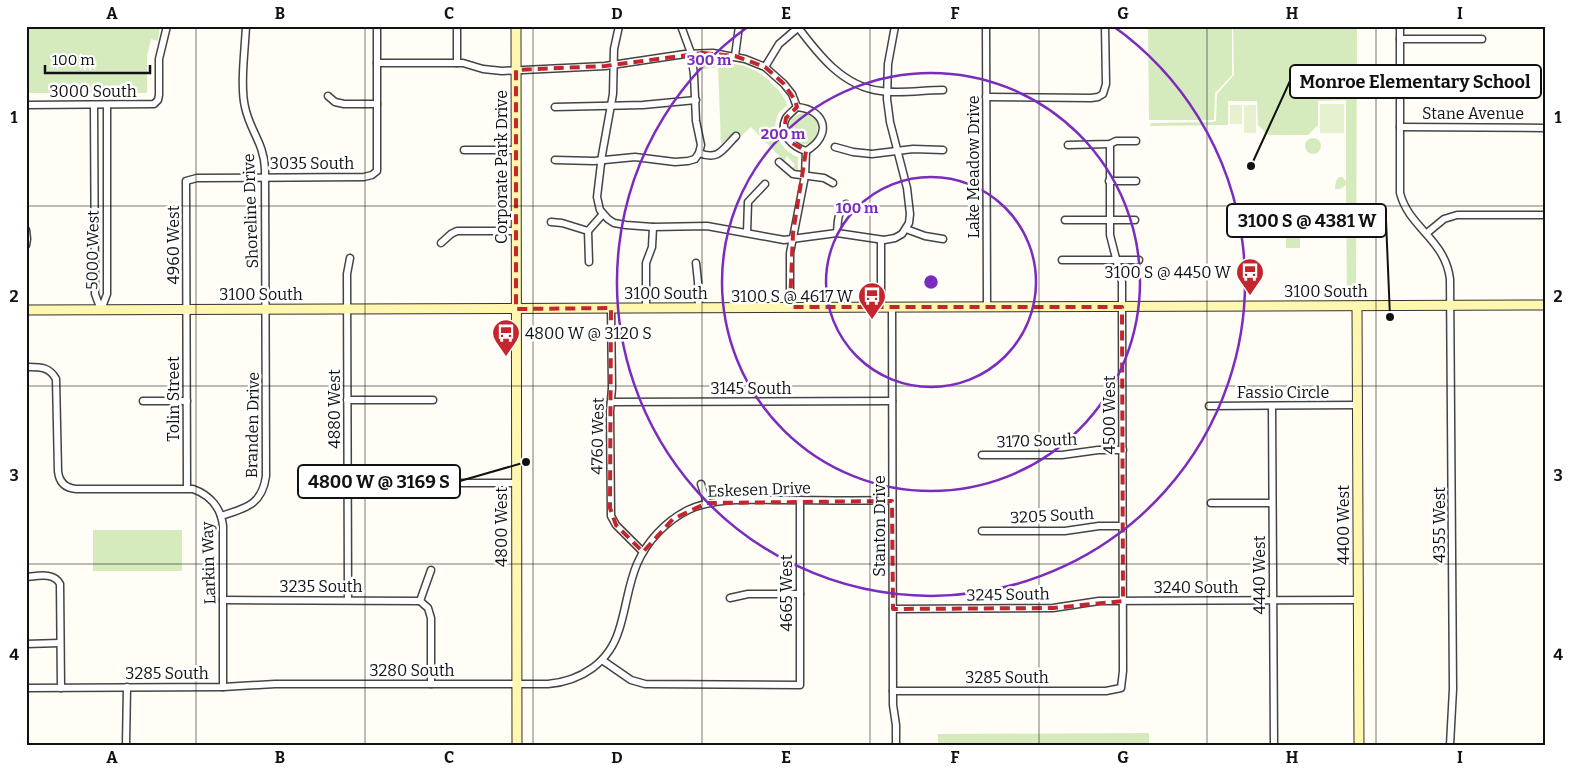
<svg xmlns="http://www.w3.org/2000/svg" width="1572" height="771" viewBox="0 0 1572 771" font-family="Bitter,serif">
<rect width="100%" height="100%" fill="#fffdf5"/>
<g fill="#d5ebbd">
<polygon points="26,26 160,26 158,41 151,39 147,56 147,93 26,93"/>
<polygon points="1148,26 1232,26 1232,75 1215,93 1214,120 1149,120"/>
<polygon points="1233,26 1357,26 1356,294 1347,293 1346,185 1340,189 1335,189 1336,181 1339,177 1342,177 1346,181 1346,100 1318,101 1318,125 1308,135 1268,135 1258,125 1257,101 1228,101 1228,125 1150,126 1151,123 1213,122 1216,121 1217,94 1234,75"/>
<path d="M698 61C714 62 738 62 752 69 761 73 768 79 774 86 780 91 785 98 787 105 784 109 778 112 777 117 771 134 783 151 798 157V170L792 169 795 165 787 156 784 161 751 127 740 137 734 132 721 144 718 67 698 70Z"/>
<path d="M806 113 817 121C822 148 793 154 788 128 790 117 796 114 806 113Z"/>
<circle cx="1313" cy="146" r="8"/>
<rect x="1286" y="231" width="14" height="17"/>
<rect x="93" y="530" width="89" height="41"/>
<polygon points="1149,733 1149,745 938,745 938,734"/>
</g>
<g fill="#e6f2cf">
<rect x="1320" y="104" width="24" height="29"/>
<rect x="1230" y="105" width="12" height="19"/>
<rect x="1244" y="105" width="12" height="28"/>
</g>
<g fill="none" stroke-linecap="round" stroke-linejoin="round">
<g stroke="#444" stroke-width="9">
<g id="street">
<polyline points="619,26 614,49 613,94 602,155 597,197 600,210 608,219 614,223 626,225 653,227 707,226 784,240 837,233 884,240 895,238 902,234 909,223 910,214 907,188 890,122 887,99 888,64 895,26"/>
<path d="M797 26C818 54 843 87 881 91 901 94 923 90 943 90"/>
<polyline points="986,26 987,307"/>
<path d="M1400 26V193C1409 228 1445 239 1450 279L1453 689 1450 745"/>
<polyline points="1400,39 1482,39"/>
<polyline points="735,56 739,26"/>
<polyline points="377,63 463,63 483,69 502,71 605,66 685,54 713,53 745,59 765,67 784,84 792,94 797,107"/>
<polyline points="457,63 457,26"/>
<polyline points="765,67 779,44 800,26"/>
<polyline points="328,96 335,102 344,104 377,104"/>
<polyline points="986,97 1091,98 1098,97 1103,94 1106,84 1105,26"/>
<polyline points="26,105 154,104 158,100 159,95 159,59 167,26"/>
<polyline points="94,105 95,294 101,310"/>
<polyline points="555,107 643,105 696,100"/>
<path d="M797 107C827 110 832 136 806 151 793 147 778 134 786 118 789 114 794 110 797 107Z"/>
<polyline points="1400,127 1546,128"/>
<polyline points="1068,145 1110,144 1116,141 1136,141"/>
<polyline points="835,147 853,152 872,154 913,149 943,150"/>
<polyline points="464,150 516,150"/>
<path d="M699 153C719 161 723 149 736 136"/>
<polyline points="555,160 594,161 635,157 675,162 688,161 695,159 699,153 701,145 696,121 694,75 691,53 681,26"/>
<polyline points="779,162 793,174 824,178 833,183"/>
<polyline points="1109,181 1136,181"/>
<polyline points="1065,220 1135,220"/>
<polyline points="551,222 562,223 588,231"/>
<polyline points="906,229 925,236 943,239"/>
<polyline points="26,230 27,239 26,245"/>
<polyline points="747,233 748,202 765,184"/>
<path d="M837 233C838 221 837 213 846 204"/>
<polyline points="1427,233 1444,219 1457,215 1546,215"/>
<polyline points="881,240 881,292"/>
<polyline points="441,243 451,234 457,231 516,231"/>
<polyline points="1062,260 1139,260"/>
<polyline points="589,262 588,231 603,214"/>
<polyline points="696,263 698,282 699,308"/>
<polyline points="790,307 790,253 805,176 806,151"/>
<polyline points="892,307 893,705 896,725 896,745"/>
<polyline points="611,308 612,388 610,411 611,516 616,525 643,552"/>
<polyline points="646,308 646,263 652,247 653,227"/>
<polyline points="101,310 107,294 107,105"/>
<path d="M26 367C39 367 49 366 56 379L58 471C59 482 65 488 76 489H193C210 495 221 508 223 526V687"/>
<polyline points="347,400 433,400"/>
<polyline points="143,401 187,401"/>
<polyline points="611,402 892,401"/>
<polyline points="1209,406 1358,405"/>
<polyline points="1272,406 1274,745"/>
<polyline points="982,455 1062,455 1098,450 1123,450"/>
<polyline points="348,483 516,483"/>
<polyline points="701,484 707,503"/>
<polyline points="187,488 186,181 197,178 364,177 372,175 377,171 377,26"/>
<polyline points="1211,503 1272,503"/>
<path d="M221 516C246 508 262 505 266 476L265 169C264 143 250 131 245 107 240 86 245 49 246 26"/>
<polyline points="982,531 1065,531 1099,526 1123,526"/>
<polyline points="431,570 420,601 428,608 431,618 431,684"/>
<path d="M26 577C38 576 54 572 60 584L61 688"/>
<polyline points="730,598 748,594 800,594"/>
<polyline points="223,600 420,601"/>
<polyline points="348,600 347,274 350,258"/>
<polyline points="893,609 1053,608 1099,601 1358,600"/>
<polyline points="26,644 60,643"/>
<polyline points="602,660 631,680 645,684 800,685 800,500"/>
<path d="M26 688 223 687 275 684H548C581 681 609 663 619 630 626 609 628 585 637 564 647 541 666 521 688 510 715 497 749 500 778 500 816 500 854 501 892 500"/>
<polyline points="893,691 1106,691 1121,688 1123,671 1122,307 1122,282 1110,235 1110,144"/>
<polyline points="126,745 127,687"/>
</g>
</g>
<g stroke="#333" stroke-width="11">
<g id="secondary">
<polyline points="516,26 517,745"/>
<polyline points="1357,306 1359,745"/>
<polyline points="26,310 1546,305"/>
</g>
</g>
<use href="#street" stroke="#fff" stroke-width="6"/>
<use href="#secondary" stroke="#fff6b0" stroke-width="9"/>
</g>
<path fill="none" stroke="#c4262e" stroke-width="4" stroke-dasharray="10 6" stroke-linejoin="round" d="M703 53 735 56 765 67 784 84 795 100 797 107 786 118 784 130 792 143 806 151 793 233 790 307H1122L1123 601 1053 608 893 609 892 501 707 503 673 519 643 552 616 525 610 508 611 308 516 309V70L605 66Z"/>
<path fill="none" stroke="#111" stroke-width="1" stroke-opacity="0.55" d="M196 26V745M365 26V745M533 26V745M702 26V745M870 26V745M1039 26V745M1207 26V745M1376 26V745M26 206H1546M26 386H1546M26 564H1546"/>
<g fill="none" stroke="#7b2cbf" stroke-width="2.5">
<circle cx="931" cy="282" r="105"/>
<circle cx="931" cy="282" r="209"/>
<path d="M1113 26A314 314 0 1 1 749 26"/>
</g>
<defs>
<g id="bus-pin" transform="scale(1.4375)"><path d="M0 17L-7.5 6A9.5 9.5 0 1 1 7.5 6Z" fill="#c4262e" stroke="#fff"/><path d="M-5-6H5V4H4V6H2V4H-2V6H-4V4H-5ZM-3.5-4V0h7V-4ZM-3.5 1.2v1.5H-2V1.2ZM2 1.2v1.5H3.5V1.2Z" fill="#fff"/></g>
</defs>
<g fill-rule="evenodd">
<use href="#bus-pin" x="1250" y="272"/>
<use href="#bus-pin" x="872" y="296"/>
<use href="#bus-pin" x="506" y="333"/>
</g>
<g text-anchor="middle" stroke-width="5" stroke-linejoin="round" paint-order="stroke">
<g font-size="16" fill="#111" stroke="#fff">
<text x="93" y="97">3000 South</text>
<text x="1473" y="119">Stane Avenue</text>
<text x="312" y="169">3035 South</text>
<text transform="translate(501 167) rotate(-90)" y="6">Corporate Park Drive</text>
<text transform="translate(973 167) rotate(-90)" y="6">Lake Meadow Drive</text>
<text transform="translate(250 211) rotate(-92)" y="6">Shoreline Drive</text>
<text transform="translate(173 245) rotate(-90)" y="6">4960 West</text>
<text transform="translate(92 250) rotate(-89)" y="6">5000 West</text>
<text x="1326" y="297">3100 South</text>
<text x="666" y="299">3100 South</text>
<text x="261" y="300">3100 South</text>
<text x="751" y="394">3145 South</text>
<text x="1283" y="398">Fassio Circle</text>
<text transform="translate(173 399) rotate(-90)" y="6">Tolin Street</text>
<text transform="translate(334 409) rotate(-90)" y="6">4880 West</text>
<text transform="translate(1109 415) rotate(-90)" y="6">4500 West</text>
<text transform="translate(252 425) rotate(-89)" y="6">Branden Drive</text>
<text transform="translate(597 436) rotate(-89)" y="6">4760 West</text>
<text transform="translate(1037 440) rotate(-2)" y="6">3170 South</text>
<text transform="translate(759 489) rotate(-2)" y="6">Eskesen Drive</text>
<text transform="translate(1052 515) rotate(-3)" y="6">3205 South</text>
<text transform="translate(1343 525) rotate(-90)" y="6">4400 West</text>
<text transform="translate(1439 525) rotate(-90)" y="6">4355 West</text>
<text transform="translate(879 526) rotate(-90)" y="6">Stanton Drive</text>
<text transform="translate(501 527) rotate(-90)" y="6">4800 West</text>
<text transform="translate(208 563) rotate(-92)" y="6">Larkin Way</text>
<text transform="translate(1259 575) rotate(-90)" y="6">4440 West</text>
<text x="321" y="592">3235 South</text>
<text x="1196" y="593">3240 South</text>
<text transform="translate(786 593) rotate(-90)" y="6">4665 West</text>
<text transform="translate(1008 594) rotate(-1)" y="6">3245 South</text>
<text x="412" y="676">3280 South</text>
<text x="167" y="679">3285 South</text>
<text x="1007" y="683">3285 South</text>
</g>
<g font-size="16" fill="#111" stroke="#fff" text-anchor="end">
<text x="1231" y="278">3100 S @ 4450 W</text>
<text x="853" y="302">3100 S @ 4617 W</text>
<text x="525" y="339" text-anchor="start">4800 W @ 3120 S</text>
</g>
</g>
<circle cx="931" cy="282" r="8" fill="#7b2cbf" stroke="#fff" stroke-width="2.5"/>
<g font-size="15" text-anchor="middle" font-weight="bold" fill="#7b2cbf" stroke="#fff" stroke-width="5" stroke-linejoin="round" paint-order="stroke">
<text x="709" y="65">300 m</text>
<text x="783" y="139">200 m</text>
<text x="857" y="213">100 m</text>
</g>
<path fill="none" stroke="#111" stroke-width="2" d="M1251 166L1290 81M1390 317L1386 220M526 462L460 481"/>
<g fill="#111" stroke="#fff" stroke-width="2">
<circle cx="1251" cy="166" r="5"/>
<circle cx="1390" cy="317" r="5"/>
<circle cx="526" cy="462" r="5"/>
</g>
<g fill="#fff" stroke="#111" stroke-width="2">
<rect x="1290" y="65" width="251" height="33" rx="5"/>
<rect x="1227" y="204" width="159" height="33" rx="5"/>
<rect x="298" y="465" width="162" height="33" rx="5"/>
</g>
<g font-size="18" text-anchor="middle" font-weight="bold" fill="#111">
<text x="1415" y="88">Monroe Elementary School</text>
<text x="1307" y="227">3100 S @ 4381 W</text>
<text x="379" y="488">4800 W @ 3169 S</text>
</g>
<rect width="1572" height="771" fill="none" stroke="#ffffff" stroke-width="55"/>
<path d="M45 65v8h105v-8" fill="none" stroke="#111111" stroke-width="2.5"/>
<text x="52" y="65" font-size="15" fill="#111111" stroke="#ffffff" stroke-width="4" paint-order="stroke">100 m</text>
<rect x="28" y="28" width="1516" height="716" fill="none" stroke="#111" stroke-width="2"/>
<g font-size="16" text-anchor="middle" font-weight="bold" fill="#111">
<text x="112" y="19">A</text>
<text x="280" y="19">B</text>
<text x="449" y="19">C</text>
<text x="617" y="19">D</text>
<text x="786" y="19">E</text>
<text x="955" y="19">F</text>
<text x="1123" y="19">G</text>
<text x="1292" y="19">H</text>
<text x="1460" y="19">I</text>
<text x="14" y="123">1</text>
<text x="1558" y="123">1</text>
<text x="14" y="302">2</text>
<text x="1558" y="302">2</text>
<text x="14" y="481">3</text>
<text x="1558" y="481">3</text>
<text x="14" y="660">4</text>
<text x="1558" y="660">4</text>
<text x="112" y="763">A</text>
<text x="280" y="763">B</text>
<text x="449" y="763">C</text>
<text x="617" y="763">D</text>
<text x="786" y="763">E</text>
<text x="955" y="763">F</text>
<text x="1123" y="763">G</text>
<text x="1292" y="763">H</text>
<text x="1460" y="763">I</text>
</g>
</svg>
